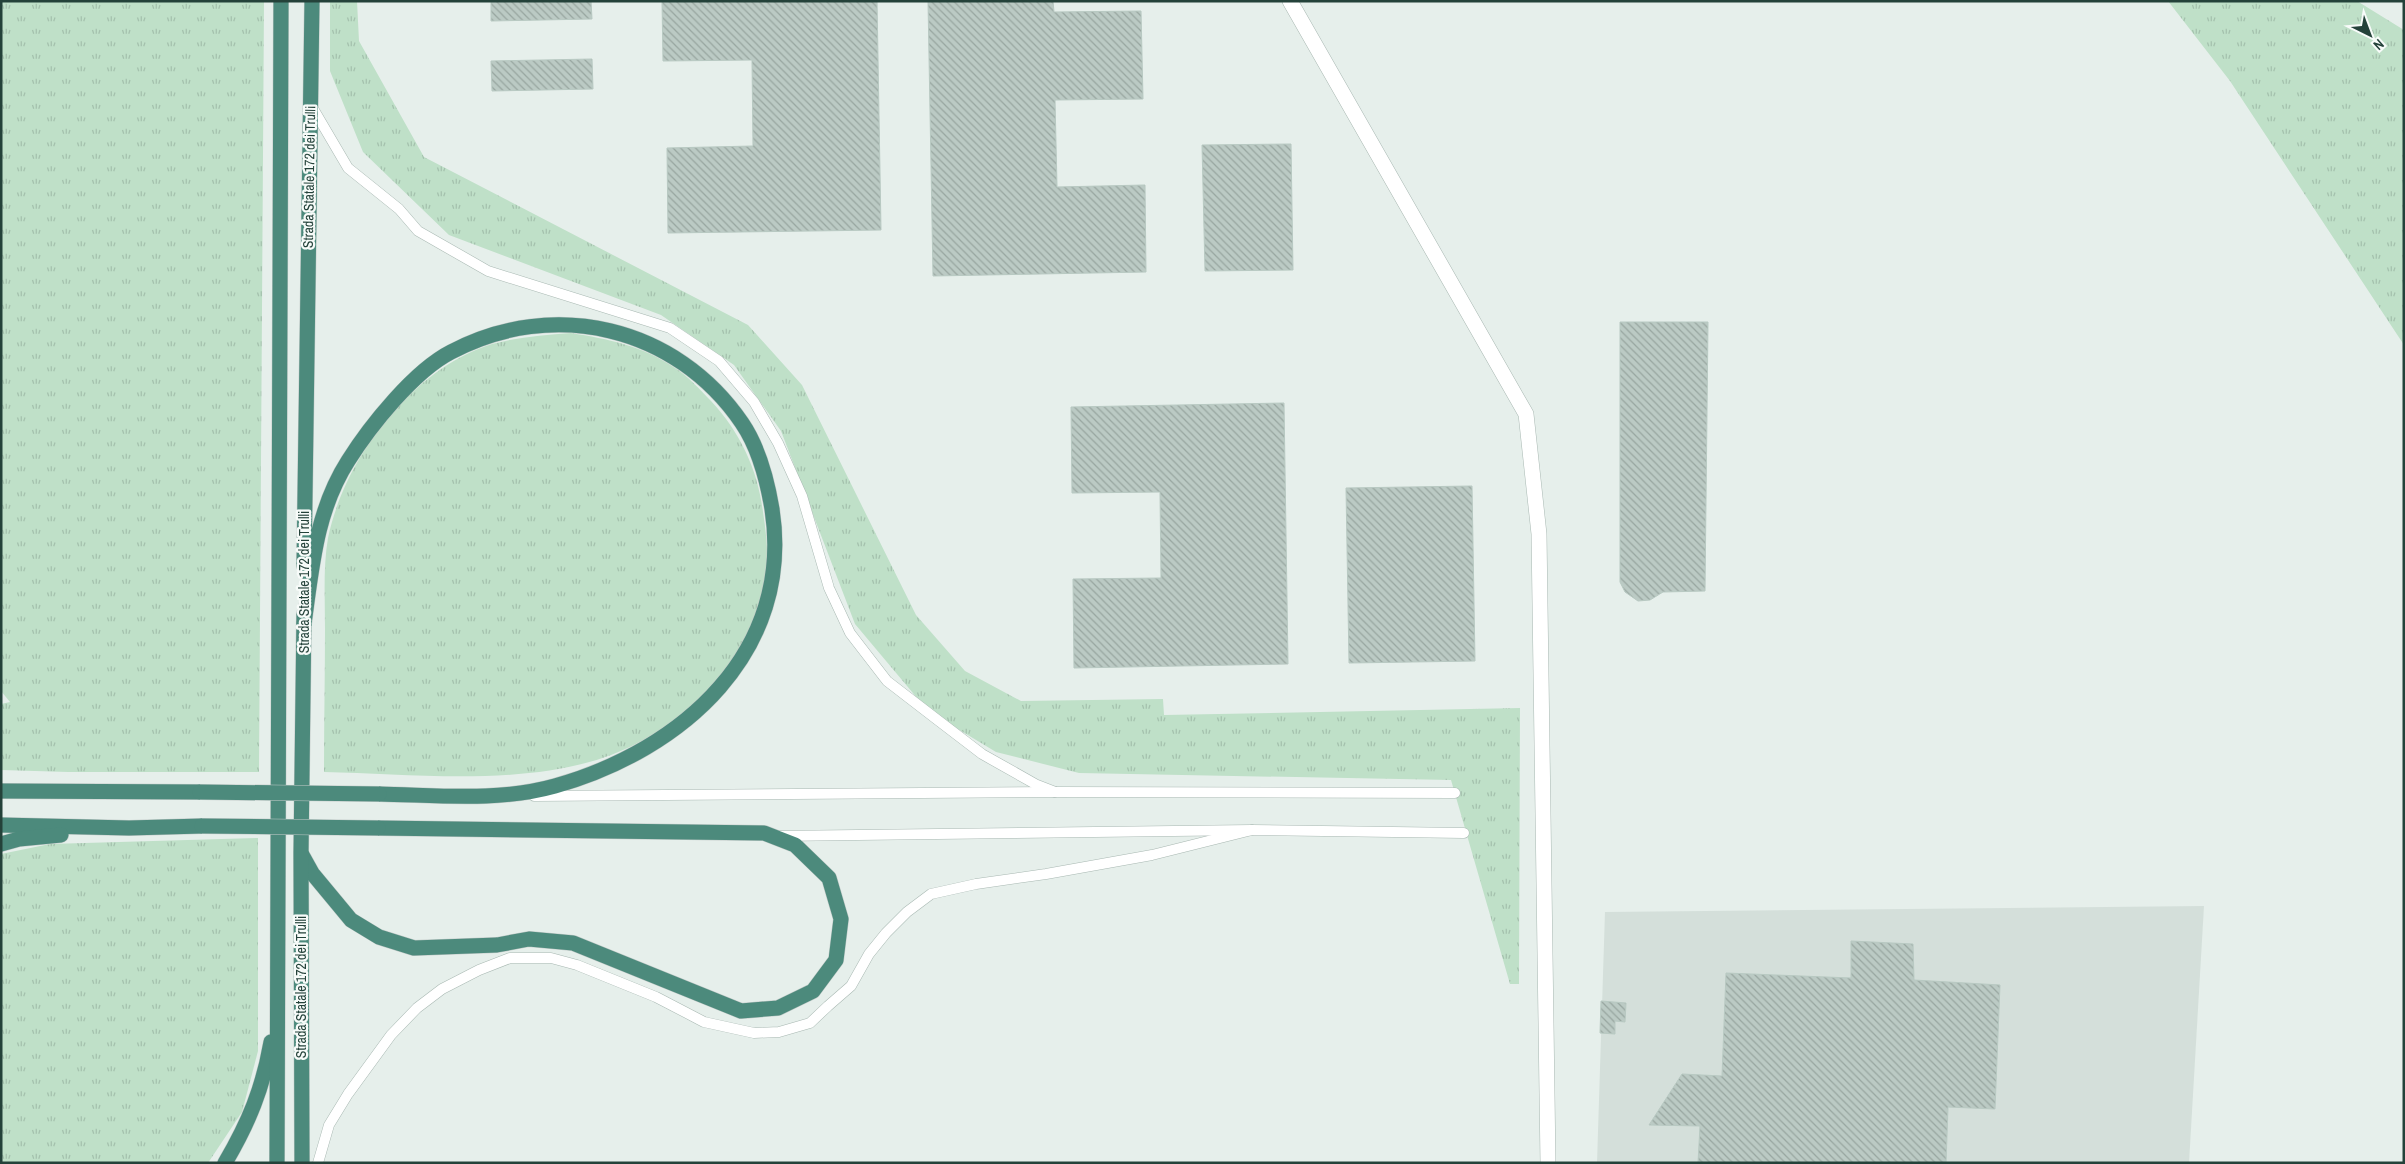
<svg xmlns="http://www.w3.org/2000/svg" width="2405" height="1164" viewBox="0 0 2405 1164" font-family="'Archivo Narrow',sans-serif">
<defs>
<pattern id="grass-tufts" width="24" height="20" patternUnits="userSpaceOnUse" patternTransform="scale(1.25)"><rect width="24" height="20" fill="#bfe0c8"/><path d="M3 7l-1-3M5 7V3M7 7l1-3M15 17l-1-3M17 17v-4M19 17l1-3" fill="none" stroke="#a4c1ad"/></pattern>
<pattern id="building-back-hatch" width="6" height="6" patternUnits="userSpaceOnUse" patternTransform="scale(1.25)"><rect width="6" height="6" fill="#bbcac4"/><path d="M-1 5l2 2M0 0l6 6M5-1l2 2" fill="none" stroke="#98a6a0"/></pattern>
</defs>
<rect width="100%" height="100%" fill="#e6efeb"/>
<polygon fill="#d4dfda" points="2204,906 2189,1163 1597,1163 1605,912"/>
<g fill="url(#grass-tufts)">
<polygon points="1,1 264,1 259,772 68,772 1,770 1,704 10,702 1,691"/>
<polygon points="330,1 357,1 359,41 424,157 748,325 802,385 916,615 965,671 1021,701 1163,699 1164,715 1520,708 1519,984 1510,984 1451,780 1079,773 996,752 928,711 855,624 781,431 734,365 661,315 449,235 363,152 330,71"/>
<polygon points="2168,1 2357,1 2404,30 2404,345 2230,81"/>
<path d="M571 333C608 339 643 346 675 368 688 376 700 390 711 401 740 432 758 470 763 512 766 531 768 550 767 569 761 650 685 728 611 755 525 787 416 774 324 772 324 724 325 677 325 629 325 599 323 567 328 538 345 457 412 369 492 344 518 337 544 335 571 333Z"/>
<polygon points="258,838 258,1051 242,1112 208,1163 1,1163 1,854 50,844"/>
</g>
<g fill="url(#building-back-hatch)" stroke="#b8c9c2">
<polygon points="491,1 591,1 592,19 491,21"/>
<polygon points="662,1 877,1 881,230 668,233 667,148 753,146 752,60 663,61"/>
<polygon points="928,1 1053,1 1054,12 1141,11 1143,99 1055,100 1057,187 1145,185 1146,272 933,276"/>
<polygon points="592,59 593,89 492,91 491,61"/>
<polygon points="1291,144 1293,270 1205,271 1202,145"/>
<polygon points="1620,322 1708,322 1705,591 1663,592 1650,600 1638,601 1625,592 1620,582"/>
<polygon points="1284,403 1288,664 1074,668 1073,579 1161,578 1160,492 1072,493 1071,407"/>
<polygon points="1472,486 1475,661 1349,663 1346,488"/>
<polygon points="1851,941 1913,944 1914,980 2000,985 1995,1109 1948,1107 1946,1163 1698,1163 1700,1126 1649,1125 1682,1074 1722,1076 1726,973 1851,978"/>
<polygon points="1601,1001 1626,1003 1625,1022 1615,1021 1615,1034 1600,1033"/>
</g>
<g fill="none" stroke-linecap="round" stroke-linejoin="round">
<g stroke="#a8b8b2" stroke-width="11">
<g id="service">
<polyline points="311,105 348,168 399,209 418,231 488,271 670,328 719,361 754,402 778,443 802,496 829,588 850,633 887,681 935,718 982,754 1037,785 1055,792"/>
<polyline points="534,796 1055,792 1455,793"/>
<polyline points="777,836 1252,830 1464,833"/>
<polyline points="318,1163 329,1125 348,1094 391,1035 417,1008 442,989 479,970 510,958 551,958 577,965 656,997 704,1022 754,1033 779,1032 810,1023 828,1006 851,986 869,954 886,933 907,912 931,894 976,884 1046,874 1152,855 1252,830"/>
</g>
</g>
<g stroke="#a8b8b2" stroke-width="16">
<polyline id="minor" points="1290,1 1526,414 1539,534 1548,1163"/>
</g>
<g stroke="#c2cac8" stroke-width="16">
<g id="trunk">
<polyline points="304,566 312,1"/>
<path d="M304 624C312 567 316 511 348 461 370 426 414 371 451 352 553 298 676 326 742 423 759 448 767 479 772 509 794 651 683 750 555 786 498 802 437 795 379 794"/>
<polyline points="1,791 200,792"/>
<polyline points="1,825 129,828 202,826"/>
<polyline points="1,844 19,839 61,835"/>
<polyline points="302,855 312,873 351,920 379,937 414,948 497,945 529,939 573,943 741,1011 778,1008 813,991 836,960 841,919 829,878 795,845 764,833 378,828"/>
<path d="M225 1163C249 1122 263 1088 271 1042"/>
<polyline points="277,1163 281,1"/>
<polyline points="302,1163 301,853 304,614"/>
</g>
</g>
<use href="#service" stroke="#fff" stroke-width="10"/>
<use href="#minor" stroke="#fff" stroke-width="15"/>
<use href="#trunk" stroke="#4c8a7c" stroke-width="15"/>
<g stroke="#c2cac8" stroke-width="16" stroke-linecap="butt">
<g id="trunk-bridge">
<polyline points="200,792 379,794"/>
<polyline points="202,826 378,828"/>
</g>
</g>
<use href="#trunk-bridge" stroke="#4c8a7c" stroke-width="15"/>
</g>
<g text-anchor="middle" stroke-width="4.5" stroke-linejoin="round" paint-order="stroke">
<g font-size="14" fill="#24423a" stroke="#f7fbf9">
<text transform="translate(309 177) rotate(-89)" y="5">Strada Statale 172 dei Trulli</text>
<text transform="translate(304 582) rotate(-90)" y="5">Strada Statale 172 dei Trulli</text>
<text transform="translate(301 987) rotate(-90)" y="5">Strada Statale 172 dei Trulli</text>
</g>
</g>
<rect width="2405" height="1164" fill="none" stroke="#24423a" stroke-width="5"/>
<g transform="translate(2370 35) rotate(138)" stroke="#f7fbf9" stroke-width="4" paint-order="stroke">
<path d="M0-4L9 19L0 12L-9 19Z" fill="#24423a"/>
<text y="-8" font-size="14" font-weight="bold" text-anchor="middle" fill="#24423a">N</text>
</g>
</svg>
